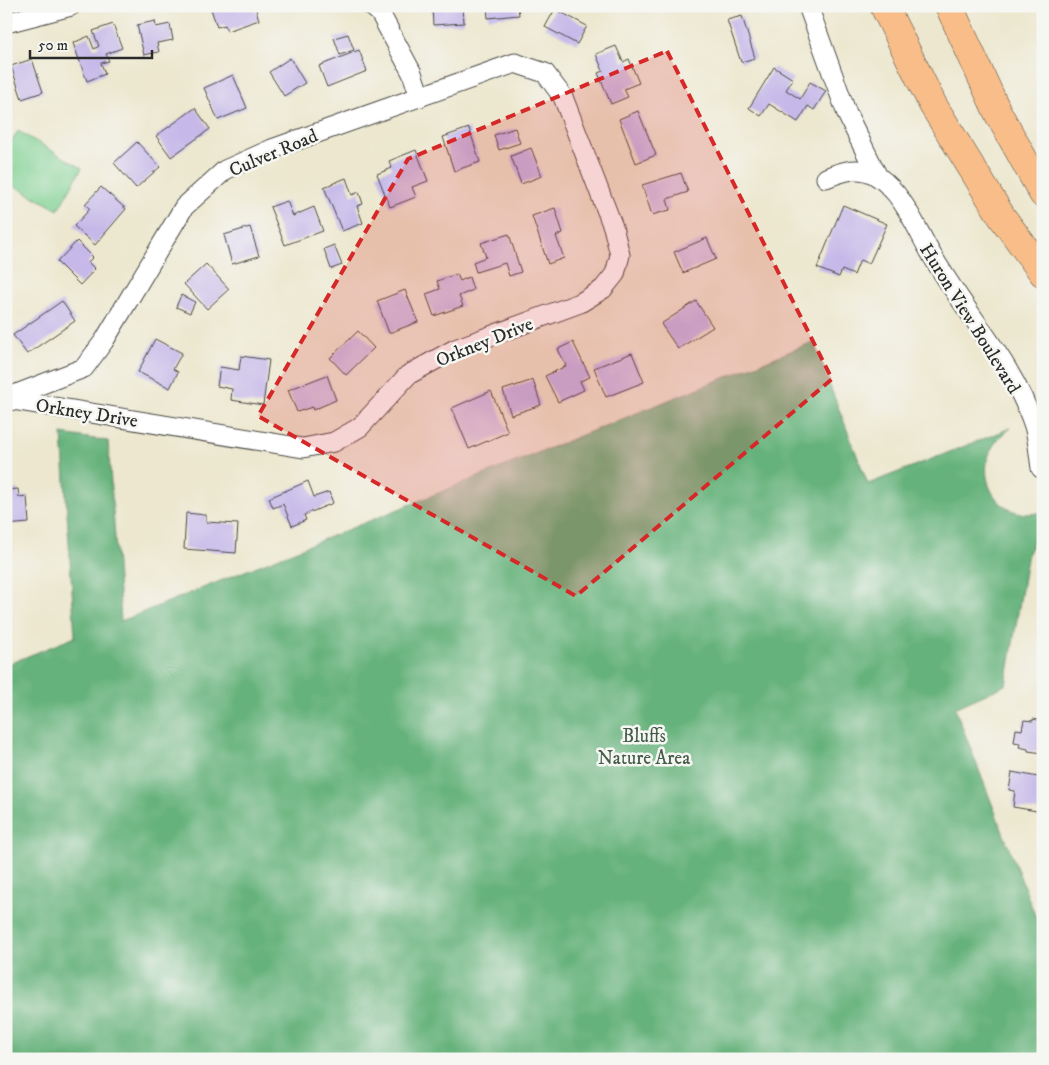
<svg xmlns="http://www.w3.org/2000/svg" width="1049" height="1065" viewBox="0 0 1049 1065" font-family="'IM FELL DW Pica',serif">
<rect width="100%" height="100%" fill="#f6f6f2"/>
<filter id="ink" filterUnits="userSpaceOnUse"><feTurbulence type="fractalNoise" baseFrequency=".02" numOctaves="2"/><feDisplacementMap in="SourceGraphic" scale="10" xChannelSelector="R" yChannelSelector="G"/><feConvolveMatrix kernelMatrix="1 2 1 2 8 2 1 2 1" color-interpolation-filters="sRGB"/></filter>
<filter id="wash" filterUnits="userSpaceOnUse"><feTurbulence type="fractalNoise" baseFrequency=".0096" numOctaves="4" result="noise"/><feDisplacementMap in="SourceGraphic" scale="20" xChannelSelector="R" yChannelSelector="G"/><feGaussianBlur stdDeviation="1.12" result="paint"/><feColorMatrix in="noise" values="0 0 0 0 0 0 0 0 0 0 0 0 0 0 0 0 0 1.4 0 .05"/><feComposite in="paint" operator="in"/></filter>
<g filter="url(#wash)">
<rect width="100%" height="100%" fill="#ece7ce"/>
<polygon fill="#7ed091" stroke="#547e5e" points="18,131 82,168 58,210 6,181 6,151"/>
<path fill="#66b27b" stroke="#486e53" d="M813 342 868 484 1011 428C964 458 990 526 1043 512V521L1028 553 1006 685 955 708 1043 936V1059H6V665L75 637 62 434 108 441 121 621Z"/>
<g id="blocks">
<g fill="#c6b9e9">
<polygon points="210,6 255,6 259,20 227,31 225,25 217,27"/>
<polygon points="432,6 463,6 464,23 433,25"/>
<polygon points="487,6 518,6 519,15 488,18"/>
<polygon points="555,9 587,26 577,44 545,27"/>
<polygon points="742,16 755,58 741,62 727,20"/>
<polygon points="155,21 156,27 170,24 173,40 157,43 159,52 144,55 137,25"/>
<polygon points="113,24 122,48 106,54 109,61 101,63 105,74 87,81 73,43 89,36 94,49 99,46 93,31"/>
<polygon points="348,34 354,50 340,55 334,38"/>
<polygon points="616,46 623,62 629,59 639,83 624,89 628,97 611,104 598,73 603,71 596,54"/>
<polygon points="359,50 367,71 327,87 319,66"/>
<polygon points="290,58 305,83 284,96 269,72"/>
<polygon points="32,59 43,92 22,99 11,66"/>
<polygon points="774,67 793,79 786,90 800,99 810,82 826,91 814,110 808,106 798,122 769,104 761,116 749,108"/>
<polygon points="233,75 247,108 218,120 204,88"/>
<polygon points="195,108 210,129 171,157 156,136"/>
<polygon points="638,111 656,155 636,163 619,119"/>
<polygon points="469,128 480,162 454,171 443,137"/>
<polygon points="515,128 520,143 499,150 494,135"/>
<polygon points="137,142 160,167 136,188 114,163"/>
<polygon points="531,148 542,176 521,184 511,156"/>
<polygon points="416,150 428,181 412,187 416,197 390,207 377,174 392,168 389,161"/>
<polygon points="681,173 688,192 667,199 670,210 652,215 642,185"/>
<polygon points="346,178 352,195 359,192 363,204 357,206 363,223 342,231 324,187"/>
<polygon points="101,187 126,209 95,245 74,226 90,209 85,204"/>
<polygon points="287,201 293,216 314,207 323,231 285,245 270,207"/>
<polygon points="843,205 887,224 869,264 860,260 854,275 842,270 839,277 817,268"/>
<polygon points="555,208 563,233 556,236 564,258 548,264 532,216"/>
<polygon points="250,227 259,256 232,264 224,235"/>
<polygon points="509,234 521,272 509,276 505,263 476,272 473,262 486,257 481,243"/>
<polygon points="707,238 716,259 683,273 674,252"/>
<polygon points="77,241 93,257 88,262 95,269 80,285 57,262"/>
<polygon points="334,245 342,265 331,269 324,249"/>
<polygon points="206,264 229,289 207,309 184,284"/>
<polygon points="457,274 460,281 469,277 473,290 459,296 463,306 434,316 426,294 440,289 437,281"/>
<polygon points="405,290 418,322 389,333 377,301"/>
<polygon points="181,295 195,302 190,313 176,307"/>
<polygon points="62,301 75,321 27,354 13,335"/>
<polygon points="696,301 713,327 678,349 661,324"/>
<polygon points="358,331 374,348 346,375 330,358"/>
<polygon points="155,339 182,353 173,369 178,372 170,388 138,372"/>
<polygon points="573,342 590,377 580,381 584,390 558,402 545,376 566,366 558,349"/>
<polygon points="632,353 644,382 606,397 594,368"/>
<polygon points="241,356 269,360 263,405 231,400 232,389 217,386 220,367 239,370"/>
<polygon points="327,375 336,400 313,410 312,407 297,412 288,390"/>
<polygon points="533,380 541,405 511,415 503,390"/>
<polygon points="491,391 508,432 469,449 452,408"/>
<polygon points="308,481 314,497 329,492 333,503 304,515 306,520 292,526 283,504 273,508 269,498"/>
<polygon points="18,489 19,497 27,496 29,523 6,525 6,490"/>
<polygon points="186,513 206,515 206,522 238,524 236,553 184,549"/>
<polygon points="1033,719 1043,721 1043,753 1028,751 1028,749 1019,747 1020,743 1014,742 1016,729 1022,730 1024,720 1033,721"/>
<polygon points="1012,772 1043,778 1043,812 1013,807 1015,791 1009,790"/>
</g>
</g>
</g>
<g filter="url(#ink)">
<use href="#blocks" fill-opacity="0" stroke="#484743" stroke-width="1"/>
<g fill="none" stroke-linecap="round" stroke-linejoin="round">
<g stroke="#484743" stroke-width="21">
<g id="street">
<polyline points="372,6 380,13 412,73 420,97"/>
<polyline points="808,6 847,114 878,177"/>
<polyline points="6,23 71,6"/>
<path d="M826 178C843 171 860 165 877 176 905 195 916 229 933 257 966 314 1013 363 1034 426 1038 439 1039 455 1041 468L1043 469"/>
<polyline points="6,398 84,368 104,341 184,207 225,170 272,149 515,63 545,73 563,97 613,227 620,255 615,274 603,289 580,303 455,349 408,375 360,427 334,442 303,448 6,399"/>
</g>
</g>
<g stroke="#484743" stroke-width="29">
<g id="highway">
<polyline points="884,6 933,105 1002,217 1043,273"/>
<polyline points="949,6 998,113 1043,194"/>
</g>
</g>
<use href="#street" stroke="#fff" stroke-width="19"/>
<use href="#highway" stroke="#f8bd89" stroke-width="28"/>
</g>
</g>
<path fill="#d62828" fill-opacity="0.2" stroke="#d62828" stroke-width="4" stroke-dasharray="10 6" stroke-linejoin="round" d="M667 51 832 379 576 596 258 416 408 159Z"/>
<g text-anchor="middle" stroke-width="5" stroke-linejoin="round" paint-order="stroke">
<g font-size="19" fill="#2b2b2b" stroke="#f6f6f2">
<text transform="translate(273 152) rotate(-23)" y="7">Culver Road</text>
<text transform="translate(971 318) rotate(58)" y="7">Huron View Boulevard</text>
<text transform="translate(484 341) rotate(-22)" y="7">Orkney Drive</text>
<text transform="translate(87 412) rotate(9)" y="7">Orkney Drive</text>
</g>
<g font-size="19" fill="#445d4a" stroke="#f6f6f2">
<text x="644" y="742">Bluffs<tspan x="644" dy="22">Nature Area</tspan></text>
</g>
</g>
<rect width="1049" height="1065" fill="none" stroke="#f6f6f2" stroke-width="25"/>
<path d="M30 50v8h122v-8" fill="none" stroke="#2b2b2b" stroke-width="2.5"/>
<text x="38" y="50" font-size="15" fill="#2b2b2b" stroke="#f6f6f2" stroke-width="4" paint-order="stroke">50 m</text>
</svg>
